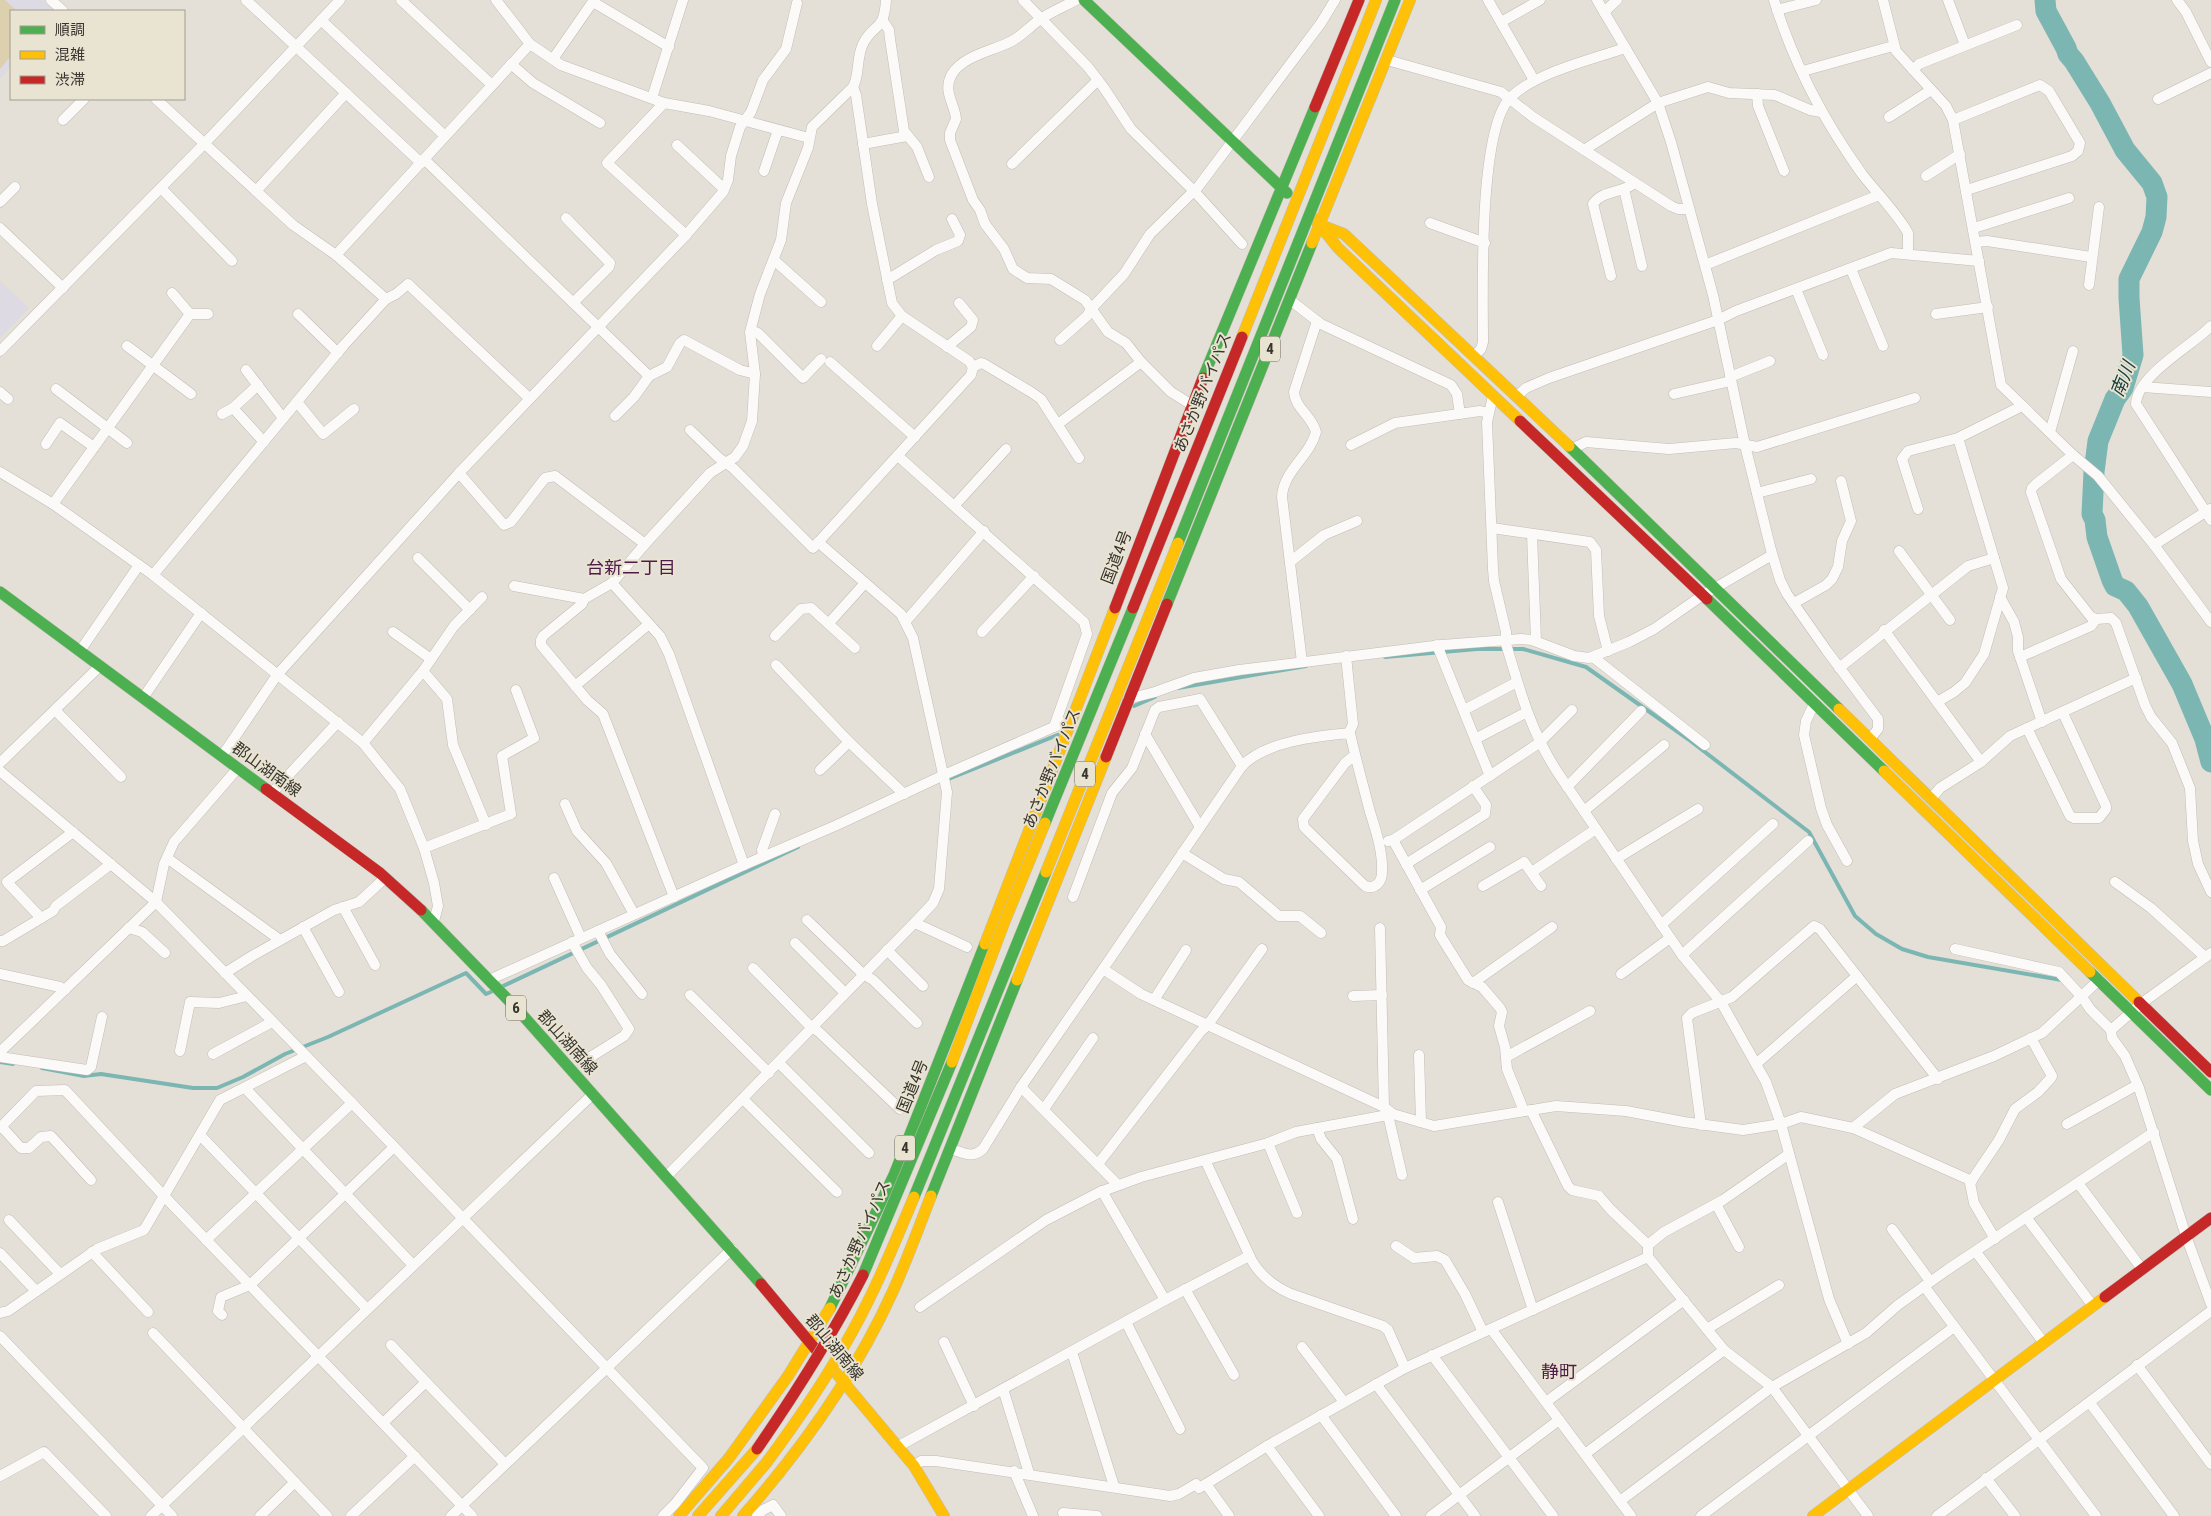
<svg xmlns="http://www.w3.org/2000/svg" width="2211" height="1516" viewBox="0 0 2211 1516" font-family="'Roboto Condensed','Noto Sans JP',sans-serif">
<rect width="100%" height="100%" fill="#e4e0d7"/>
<g fill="#dedae3">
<polygon points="0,0 43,0 55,11 11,11 11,67 0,79"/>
<polygon points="0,281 29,308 0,338"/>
</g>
<polygon fill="#ddd0af" points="0,0 5,0 17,11 11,11 11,56 0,69"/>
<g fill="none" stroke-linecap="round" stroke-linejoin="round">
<g stroke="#7cb6b3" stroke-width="4">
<polyline points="1385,657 1477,649 1523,649 1586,667 1688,739 1809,832 1855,916 1876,934 1902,949 1928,957 2062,980"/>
<polyline points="1178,688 1306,666"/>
<polyline points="1134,706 1155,697"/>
<polyline points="946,780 1060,734"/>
<polyline points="501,987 798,847"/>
<polyline points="0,1062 13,1064"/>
<polyline points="42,1068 84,1076 101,1074 193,1088 217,1088 243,1077 285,1054 328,1037 466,973 486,994 493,991"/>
</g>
<polyline stroke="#7cb6b3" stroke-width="21" points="2045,0 2046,11 2066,48 2068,54 2074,61 2100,103 2125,150 2152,183 2157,197 2156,217 2152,232 2129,279 2129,298 2133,355 2123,388 2115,399 2098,441 2094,472 2092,514 2095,520 2097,537 2112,580 2115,586 2126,591 2138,606 2182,684 2205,739 2211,762"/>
<g stroke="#c0bdb5" stroke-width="11">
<g id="street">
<polyline points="51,0 63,11"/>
<polyline points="246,0 421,163"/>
<polyline points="401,0 492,85"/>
<polyline points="496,0 530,44 561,65 664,103 709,111 809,138"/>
<polyline points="1023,0 1088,67 1104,88 1131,129 1195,192 1242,244"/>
<path d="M1076 0C1065 6 1053 11 1042 18 1031 25 1023 35 1012 41 993 51 964 55 952 74 942 91 955 104 956 119L950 133V140L973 200 980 210 985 224 1004 249 1013 269 1027 278 1051 279 1085 300 1108 332 1126 343 1141 362 1171 392 1192 405"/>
<polyline points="1488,0 1534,80"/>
<polyline points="1597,0 1658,103 1671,142 1713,295 1745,445 1771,550 1780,580 1787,594 1827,651 1878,719 1878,729 1870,739"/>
<path d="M1774 0C1793 62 1824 121 1862 174 1876 192 1893 209 1905 228L1908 233V254"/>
<polyline points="1883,0 1896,51 1946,106 1953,120 2001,385 2073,455 2098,476 2154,545 2211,622"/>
<polyline points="1948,0 1965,45"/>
<polyline points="2177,0 2186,12 2211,62"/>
<polyline points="593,2 669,47"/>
<polyline points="1777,10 1816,0"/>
<polyline points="1604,12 1617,0"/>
<polyline points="321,20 445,136"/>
<polyline points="883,21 889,30 890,39 904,131 917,147 929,177"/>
<polyline points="1501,22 1540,0"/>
<polyline points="553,59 594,0"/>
<polyline points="1387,60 1501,92 1533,117 1671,206 1678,209 1689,209"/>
<polyline points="511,64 533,83 600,123"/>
<polyline points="1913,70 1919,64 2017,25"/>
<polyline points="1803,71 1893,46"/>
<polyline points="853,87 856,95 872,204 892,303 902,316 969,361 973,367"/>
<polyline points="1757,94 1758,106 1784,171"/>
<polyline points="652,98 683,0"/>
<polyline points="156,99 293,225 336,255 386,299"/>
<polyline points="2158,99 2211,73"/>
<polyline points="1889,117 1931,90"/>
<polyline points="63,120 84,99"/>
<polyline points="1953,120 2040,85 2049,91 2080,143 2078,151 2072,156 1967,190"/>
<polyline points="863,144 907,136"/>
<polyline points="677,145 724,189"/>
<polyline points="1584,150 1658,103 1708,87 1729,93 1775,95 1810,110 1821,112"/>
<polyline points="424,159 649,376"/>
<polyline points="1012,164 1098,80"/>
<polyline points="764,171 778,130"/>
<polyline points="1926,176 1960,154"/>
<polyline points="161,188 232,261"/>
<polyline points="1624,189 1642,266"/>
<polyline points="256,191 346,93"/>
<polyline points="0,202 15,187"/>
<polyline points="566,218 610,263 609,267 573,303"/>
<polyline points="1430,223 1485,243"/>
<polyline points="0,228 63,288"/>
<polyline points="1974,228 2069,198"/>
<polyline points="686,235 723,192 728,180 731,156 740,127 751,112 763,80 786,49 797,3"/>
<polyline points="1976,242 1987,241 2091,257"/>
<polyline points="336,255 530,44"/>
<polyline points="774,260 821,302"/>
<polyline points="1705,265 1879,195"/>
<polyline points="1851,269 1883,346"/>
<path d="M1611 276 1593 204C1602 190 1623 193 1635 183"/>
<polyline points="887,280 936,250 958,241 960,235 952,219"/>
<polyline points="2089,285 2099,207"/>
<polyline points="1796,289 1823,355"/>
<polyline points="1290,300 1321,324 1451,385 1457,394 1460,414"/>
<polyline points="190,314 208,314"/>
<polyline points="298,314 338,353"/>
<polyline points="1936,314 1988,307"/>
<path d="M2211 326C2192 346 2137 375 2136 404L2211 520"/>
<polyline points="751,330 758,333 803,378 821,359"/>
<polyline points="1060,340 1087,316 1092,308 1124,274 1150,234 1198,187 1321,23 1335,0"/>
<polyline points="127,346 191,394"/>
<polyline points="877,346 902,316"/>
<polyline points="947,347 971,327 973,320 959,303"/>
<polyline points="0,351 204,144 340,0"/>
<path d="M1474 356 1481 349 1483 342C1483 293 1478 131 1510 98 1534 73 1591 60 1625 48"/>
<polyline points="830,362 915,437"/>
<polyline points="973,367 981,363 984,364 1031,392 1041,399 1079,458"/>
<polyline points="246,370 283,418"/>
<polyline points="1730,377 1770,361"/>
<polyline points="2143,387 2211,392"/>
<polyline points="56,389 127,443"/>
<polyline points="0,392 8,399"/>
<polyline points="1674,394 1731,381"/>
<path d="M1493 396 1487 422 1493 569 1494 581 1506 632V644C1521 693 1530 730 1558 773L1682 955 1721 1002 1766 1082 1781 1124 1829 1299 1848 1344"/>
<polyline points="1517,396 1526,388 1549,378 1718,320 1736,311 1891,253 1979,261"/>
<polyline points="297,402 323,434 354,409"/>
<polyline points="233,408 264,442"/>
<polyline points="222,414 233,408 258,385"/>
<polyline points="615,416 634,397 649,376 667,367 680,343 684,340 740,370 755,374"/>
<polyline points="1058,424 1141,362"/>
<polyline points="690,430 719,458 733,468 813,548 971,375 973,367"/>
<polyline points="2050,432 2073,351"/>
<polyline points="46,444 60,423 94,447"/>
<polyline points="1351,445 1395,423 1480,411 1488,413"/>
<polyline points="1572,449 1586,442 1669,449 1736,443 1757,447 1915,398"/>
<polyline points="2073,455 2036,484 2032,488 2031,492 2061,579 2091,617 2096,619 2111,618 2116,623 2145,705 2151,717 2172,743 2190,788 2193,841 2198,864 2211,892"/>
<polyline points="898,456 1084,622 1087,634 1054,727"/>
<polyline points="0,472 53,504 153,575 363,743 400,789 424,848 434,883 438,906 434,921"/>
<polyline points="459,473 504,525 511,522 545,478 555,476 645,544 612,583 660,636 669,654 744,865"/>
<polyline points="1757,493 1811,479"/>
<polyline points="53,504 190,314 172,293"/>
<polyline points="955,505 1006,449"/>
<polyline points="1918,509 1902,459 1908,451 1958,438 2022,406"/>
<polyline points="1492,528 1590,542 1596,550 1599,616 1608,651"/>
<polyline points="1532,534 1536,641"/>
<path d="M645 544 710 473 735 457 743 446 752 421 755 374 750 332 760 294 781 240 786 203 808 148 812 127 853 87C860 74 856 58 863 44 873 23 884 33 886 0"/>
<polyline points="2154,545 2210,509"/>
<polyline points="1899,551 1950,620"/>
<polyline points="418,558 470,610"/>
<polyline points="1290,562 1324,535 1357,521"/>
<polyline points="153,575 344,345 386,299 396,294 408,284 529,398"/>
<polyline points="514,586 584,599 612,583"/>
<polyline points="2000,597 2014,622 2018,637 2018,651 2042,722"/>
<polyline points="584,599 582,604 543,636 541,640 541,645 587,700 603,714 674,897"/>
<polyline points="1794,603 1826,585 1832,579 1838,567 1842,541 1851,521 1841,481"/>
<polyline points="906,621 984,531"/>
<polyline points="829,623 865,583"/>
<polyline points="1884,630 1937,702"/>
<polyline points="393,632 431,659"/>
<polyline points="982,632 1034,576"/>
<polyline points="775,636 801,609 811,608 855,648"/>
<polyline points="1437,645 1490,776"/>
<polyline points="80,651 139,565"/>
<polyline points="1346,656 1353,724 1349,733"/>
<polyline points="1593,657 1705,745"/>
<polyline points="2020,657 2091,626 2096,619"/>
<path d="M1302 662 1282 497C1283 471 1310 456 1316 432 1312 416 1295 408 1294 392L1317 321"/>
<polyline points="776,665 849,742 904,794"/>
<polyline points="1839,668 1968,566 1994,558 1958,438"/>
<polyline points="423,671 447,699 453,745 486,825"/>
<polyline points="575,686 649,624"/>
<polyline points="143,698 201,613"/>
<polyline points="1128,699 1155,692 1194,678 1239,670 1442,645 1521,639 1532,640 1574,656 1589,658 1629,642 1654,629 1703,595 1772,555"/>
<polyline points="1814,704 1806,721 1804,735 1821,808 1827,825 1847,861"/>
<polyline points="55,710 121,777"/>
<polyline points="1464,710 1517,682"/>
<polyline points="2027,728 2070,816 2074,818 2099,818 2106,809 2106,806 2063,713"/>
<polyline points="1145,734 1200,827"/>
<polyline points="1475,739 1527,712"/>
<polyline points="363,743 423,671 454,626 482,597"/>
<path d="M1355 755 1345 763 1303 819 1304 827 1308 831 1365 886C1375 890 1382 882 1382 872 1383 852 1376 831 1370 812 1363 785 1356 760 1350 733 1318 736 1266 741 1242 766L1103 969 1141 994 1384 1107 1393 1114 1434 1126 1556 1106 1626 1111 1684 1122 1743 1130 1781 1124 1801 1117 1853 1128 1895 1094 1994 1056 2042 1033 2099 980"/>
<polyline points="222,756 277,675 459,473 686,235 607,163 664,103"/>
<polyline points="1981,762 1937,702 1954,692 1965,683 1984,654 2003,588 1994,558"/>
<polyline points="0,763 100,666"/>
<polyline points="820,770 849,742"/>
<polyline points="0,771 156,902 352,1103 703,1468 675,1504 663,1516"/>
<polyline points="1567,787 1641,711"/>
<polyline points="272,793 338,722"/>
<polyline points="1931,799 1940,788 1981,762 2010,736 2136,678"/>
<polyline points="565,804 577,831 606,863 634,914"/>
<polyline points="1584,811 1664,745"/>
<polyline points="1393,840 1441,927 1440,935 1468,980 1482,987 1500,1008 1502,1012 1499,1026 1505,1047 1507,1069 1524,1111"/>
<polyline points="1388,841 1393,840 1539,743 1572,710"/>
<polyline points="424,848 511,814 502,756 534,738 516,690"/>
<polyline points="1182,853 1224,879 1239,882 1279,916 1300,916 1321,933"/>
<polyline points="763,856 762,850 775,814"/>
<polyline points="167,858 280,940"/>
<polyline points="1616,859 1698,809"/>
<polyline points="1406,864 1485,814 1486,805 1473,786"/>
<polyline points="1532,872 1596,829"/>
<polyline points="554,878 581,938"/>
<polyline points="2115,882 2151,908 2205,957"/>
<polyline points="1483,886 1524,862 1541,886"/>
<polyline points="1420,890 1490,847"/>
<polyline points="1073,897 1112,793 1132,768 1155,710 1159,707 1200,699 1242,766"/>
<polyline points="343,907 375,965"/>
<polyline points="41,918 7,882 73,832"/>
<polyline points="807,920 863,974 873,980 917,1023"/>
<polyline points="915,923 967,947"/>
<polyline points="1661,925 1773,824"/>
<polyline points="303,927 339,992"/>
<polyline points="129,928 142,932 165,953"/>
<polyline points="1380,928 1384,1107"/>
<polyline points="598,931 610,954 642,994"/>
<polyline points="0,941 3,941 53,911 56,906 111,864"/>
<polyline points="572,942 587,968 601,985 629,1029 624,1036 589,1058"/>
<polyline points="795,943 845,993"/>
<polyline points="1955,949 2059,972 2082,997 2090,1009 2111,1030"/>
<polyline points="887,950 923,986"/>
<polyline points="2211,953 2142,1003 2111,1030 2112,1038 2125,1056 2139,1088 2186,1236 2211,1304"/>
<polyline points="1682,955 1808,841"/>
<polyline points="753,968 808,1024 819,1032 900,1109"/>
<polyline points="225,973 252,956 334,910 359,902 385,878"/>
<polyline points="0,974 60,987 65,990"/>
<polyline points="1621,974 1670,938"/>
<polyline points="489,980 744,865 837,825 944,775 1072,719"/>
<polyline points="1473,983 1552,927"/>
<polyline points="690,995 769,1073"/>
<polyline points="1353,996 1382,995"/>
<polyline points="1154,1000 1186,950"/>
<polyline points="180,1051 190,1002 219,1003 247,996"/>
<polyline points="0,1052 156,902 164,864 174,842 238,768"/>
<polyline points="213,1054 272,1022"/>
<polyline points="1419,1055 1421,1122"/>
<polyline points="0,1057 87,1070 91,1067 102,1017"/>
<polyline points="1506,1057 1590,1011"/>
<polyline points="779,1063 869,1153"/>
<polyline points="1756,1064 1857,976"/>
<polyline points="1021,1087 1118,1185"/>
<polyline points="245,1088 413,1265"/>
<polyline points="743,1099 837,1192"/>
<polyline points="1044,1109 1093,1038"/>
<polyline points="1531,1110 1568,1186 1572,1190 1599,1196 1611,1210 1648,1245"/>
<polyline points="1388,1115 1402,1175"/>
<polyline points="2067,1124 2137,1085"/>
<polyline points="1701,1125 1687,1018 1692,1013 1732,997 1814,926 1820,929 1938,1079"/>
<polyline points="1,1126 21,1148 29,1148 41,1137 51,1136 91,1180"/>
<polyline points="0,1128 36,1091 65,1090 164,1196 472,1516"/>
<polyline points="1317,1128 1321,1139 1337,1159 1353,1219"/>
<polyline points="1853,1128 1972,1181"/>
<polyline points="200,1135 367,1309"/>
<polyline points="1268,1143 1297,1213"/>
<path d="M951 1149C964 1153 972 1159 983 1149L1021 1087 1103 969"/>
<path d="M1206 1162 1252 1261C1261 1276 1275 1287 1291 1294L1383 1326 1388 1330 1405 1368"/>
<polyline points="1098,1164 1201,1031 1207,1026 1262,949"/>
<polyline points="667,1176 920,917 933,903 939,889 947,792 913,638 901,614 818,542"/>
<polyline points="2078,1183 2142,1269"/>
<polyline points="1102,1191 1165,1300"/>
<polyline points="1498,1202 1533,1310"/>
<polyline points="1716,1204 1739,1247"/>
<polyline points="2026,1217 2093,1306"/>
<polyline points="9,1220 60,1274"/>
<polyline points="1892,1229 1930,1281"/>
<polyline points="1995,1239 1974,1203 1970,1183 1999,1140 2015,1109 2038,1092 2051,1078 2052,1076 2031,1038"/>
<polyline points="206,1240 352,1103"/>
<polyline points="1396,1246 1414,1258 1437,1256 1445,1260 1465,1294 1483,1332"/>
<polyline points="92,1252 148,1312"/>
<polyline points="1976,1252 2044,1343"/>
<polyline points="0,1253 36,1291"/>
<polyline points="1648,1257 1724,1350 1772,1387 1868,1516"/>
<polyline points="1924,1286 2096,1516"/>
<polyline points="1185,1289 1234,1375"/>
<polyline points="920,1307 1046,1220 1100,1192 1141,1177 1268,1143 1296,1132 1393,1114"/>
<polyline points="0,1313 8,1311 97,1249 144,1230 220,1100 306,1056"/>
<polyline points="222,1315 218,1311 221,1297 250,1285 394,1147"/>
<polyline points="1126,1322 1180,1429"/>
<polyline points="1491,1329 1631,1516"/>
<polyline points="1707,1329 1779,1285"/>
<polyline points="153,1333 327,1516"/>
<polyline points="0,1336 172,1516"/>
<polyline points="944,1342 974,1406"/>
<polyline points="391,1345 426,1382"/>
<polyline points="1302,1347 1344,1402"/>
<polyline points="1072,1352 1114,1486"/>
<polyline points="1432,1355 1553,1516"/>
<polyline points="2137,1365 2211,1464"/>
<polyline points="1376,1384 1475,1516"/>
<polyline points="1003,1389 1029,1473"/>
<polyline points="1546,1402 1684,1300"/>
<polyline points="2090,1403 2174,1516"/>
<polyline points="1321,1415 1396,1516"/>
<polyline points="383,1423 426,1382 505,1464"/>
<polyline points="1267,1446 1319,1516"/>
<polyline points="897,1447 1165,1300 1249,1256"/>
<polyline points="1585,1454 1724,1350"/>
<polyline points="914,1466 921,1461 936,1461 1170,1496 1179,1494 1196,1484 1199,1488 1206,1484 1229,1516"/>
<polyline points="1014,1471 1033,1516"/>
<polyline points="0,1476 44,1452 106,1516"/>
<polyline points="1986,1478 2015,1516"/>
<polyline points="1206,1484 1267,1446 1405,1368 1648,1257 1648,1245 1664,1232 1723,1200 1789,1154"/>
<polyline points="1620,1501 1772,1387 1866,1333 1898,1305 1947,1270 2154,1132"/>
<polyline points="1063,1513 1097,1516"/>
<polyline points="151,1516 593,1094"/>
<polyline points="260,1516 295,1482"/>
<polyline points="351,1516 415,1456"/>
<polyline points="451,1516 732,1249"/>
<polyline points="757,1516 763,1510 773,1505 781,1516"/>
<polyline points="1431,1516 1559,1420"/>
<polyline points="1701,1516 1954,1327"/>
<polyline points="1937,1516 2211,1311"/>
</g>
</g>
<g stroke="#c0bdb5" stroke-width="12">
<g id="fast">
<polyline points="1084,0 1287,193"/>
<polyline points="1368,68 1395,0"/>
<polyline points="1203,378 1315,107"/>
<polyline points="1569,446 1839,709"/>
<polyline points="0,592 266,789"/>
<polyline points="1707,599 1884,771"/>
<polyline points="1167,604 1312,243"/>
<polyline points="421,910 518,1010 761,1284"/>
<polyline points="2090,972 2211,1090"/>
<polyline points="931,1196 1017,980"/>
<polyline points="830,1308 894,1175 985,944"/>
</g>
</g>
<g stroke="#c0bdb5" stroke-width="12">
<g id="slow">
<polyline points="1352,61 1376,0"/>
<polyline points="1315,219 1338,248 1520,421"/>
<polyline points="1321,225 1344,234 1569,446"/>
<polyline points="1312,243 1410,0"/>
<polyline points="1839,709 2139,1002"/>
<polyline points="1884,771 2090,972"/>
<polyline points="985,944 1115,608"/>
<polyline points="1017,980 1106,757"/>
<polyline points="836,1373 914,1466 944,1516"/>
<polyline points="679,1516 729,1458 788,1376 830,1308"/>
<polyline points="698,1516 757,1449"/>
<polyline points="721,1516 767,1462"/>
<path d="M743 1516C802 1449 856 1373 893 1291 907 1260 919 1227 931 1196"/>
<polyline points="1813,1516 2105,1297"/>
</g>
</g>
<g stroke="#c0bdb5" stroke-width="12">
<g id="jam">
<polyline points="1315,107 1359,0"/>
<polyline points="1520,421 1707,599"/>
<polyline points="1115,608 1203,378"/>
<polyline points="1106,757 1167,604"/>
<polyline points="266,789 380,873 421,910"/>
<polyline points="2139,1002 2211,1072"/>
<polyline points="761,1284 817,1351"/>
<polyline points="2105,1297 2211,1218"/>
</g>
</g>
<use href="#street" stroke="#fbfaf9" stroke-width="10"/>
<use href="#fast" stroke="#4caf50" stroke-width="11"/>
<use href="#slow" stroke="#ffc107" stroke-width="11"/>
<use href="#jam" stroke="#c62828" stroke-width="11"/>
<g stroke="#c0bdb5" stroke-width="12" stroke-linecap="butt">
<g id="fast-bridge">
<polyline points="1178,543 1368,68"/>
<polyline points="1045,823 1133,608"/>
<polyline points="914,1197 1046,872"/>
<polyline points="863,1275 952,1062"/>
</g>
</g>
<g stroke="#c0bdb5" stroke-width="12" stroke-linecap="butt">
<g id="slow-bridge">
<polyline points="1242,337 1352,61"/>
<polyline points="1046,872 1178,543"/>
<polyline points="952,1062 1004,923 1045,823"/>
<path d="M767 1462C798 1420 827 1378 852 1332 876 1289 895 1242 914 1197"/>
</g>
</g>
<g stroke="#c0bdb5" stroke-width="12" stroke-linecap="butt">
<g id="jam-bridge">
<polyline points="1133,608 1242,337"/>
<path d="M757 1449C797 1391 831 1338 863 1275"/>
</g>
</g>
<use href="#fast-bridge" stroke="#4caf50" stroke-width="11"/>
<use href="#slow-bridge" stroke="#ffc107" stroke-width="11"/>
<use href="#jam-bridge" stroke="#c62828" stroke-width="11"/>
</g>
<g text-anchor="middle" stroke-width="4" stroke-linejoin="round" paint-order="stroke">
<g fill="#e9e3d2" stroke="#6d695f" stroke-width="1">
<rect x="1260" y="336.5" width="20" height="25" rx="4"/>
<rect x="1075" y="761.5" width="20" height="25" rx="4"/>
<rect x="506" y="995.5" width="20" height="25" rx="4"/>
<rect x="895" y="1135.5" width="20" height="25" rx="4"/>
</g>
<g font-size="15" font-weight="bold" fill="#38352e">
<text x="1270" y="354">4</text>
<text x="1085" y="779">4</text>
<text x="516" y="1013">6</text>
<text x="905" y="1153">4</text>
</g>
<g font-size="16" fill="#38352e" stroke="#e9e3d2">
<text transform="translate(1202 392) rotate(-68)" y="6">あさか野バイパス</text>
<text transform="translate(1116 557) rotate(-69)" y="6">国道4号</text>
<text transform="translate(1051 768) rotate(-68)" y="6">あさか野バイパス</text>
<text transform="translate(267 769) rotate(36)" y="6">郡山湖南線</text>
<text transform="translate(568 1042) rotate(48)" y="6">郡山湖南線</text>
<text transform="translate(912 1086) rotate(-68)" y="6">国道4号</text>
<text transform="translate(859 1239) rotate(-66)" y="6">あさか野バイパス</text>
<text transform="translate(835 1347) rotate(50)" y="6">郡山湖南線</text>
</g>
<g font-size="18" font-style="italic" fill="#113a3a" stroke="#e9e3d2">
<text transform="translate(2123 379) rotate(-68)" y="6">南川</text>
</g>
<g font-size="18" fill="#4e1a48" stroke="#e9e3d2">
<text x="631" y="574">台新二丁目</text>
<text x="1559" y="1378">静町</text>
</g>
</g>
<rect x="10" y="10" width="175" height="90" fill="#e9e3d2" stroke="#a29d90"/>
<rect x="20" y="26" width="25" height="8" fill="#4caf50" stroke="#a29d90"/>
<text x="55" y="35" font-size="15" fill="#38352e">順調</text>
<rect x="20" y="51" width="25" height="8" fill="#ffc107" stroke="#a29d90"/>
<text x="55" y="60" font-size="15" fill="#38352e">混雑</text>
<rect x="20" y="76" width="25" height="8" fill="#c62828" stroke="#a29d90"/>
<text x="55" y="85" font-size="15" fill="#38352e">渋滞</text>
</svg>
